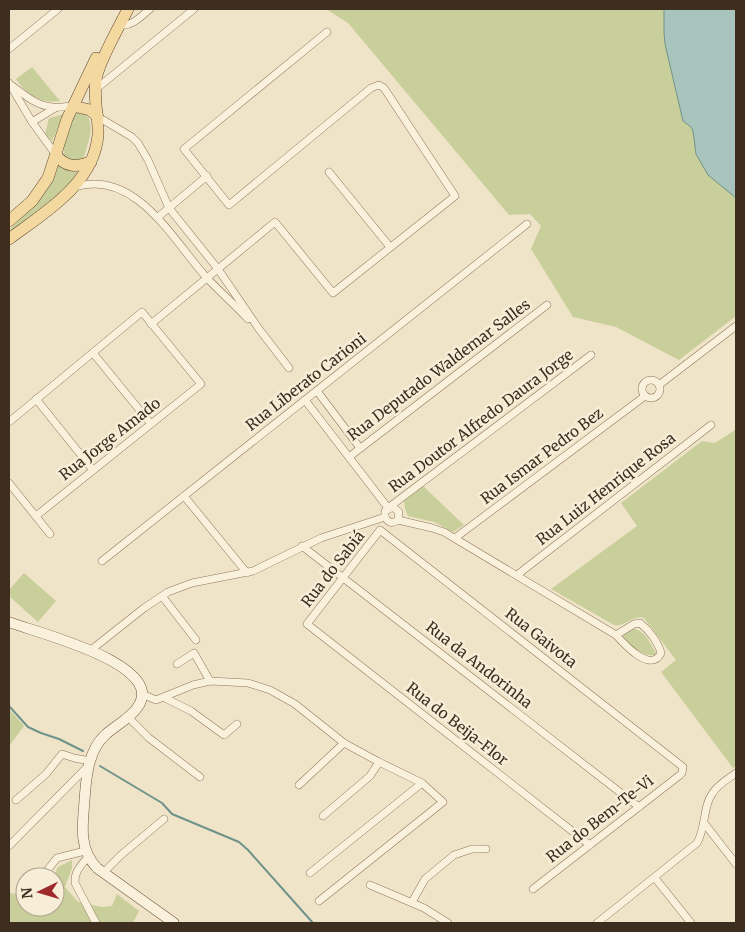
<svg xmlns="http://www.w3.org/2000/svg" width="745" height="932" viewBox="0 0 745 932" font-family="Merriweather,serif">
<rect width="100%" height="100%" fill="#f0e4c8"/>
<g fill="#c9cf9b">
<polygon points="326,9 664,9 665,44 683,121 691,127 695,137 729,192 736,198 736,316 679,360 616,327 573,317 531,249 541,226 530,214 509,215 348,23"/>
<path d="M32 67 60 101C40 104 27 95 16 79Z"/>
<path d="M75 111C100 114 89 140 84 157L81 161 70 162 64 155 63 147Z"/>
<polygon points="64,114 52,141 45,134 49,118"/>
<path d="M58 165H60C66 170 71 172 79 172V174L60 195 10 232 11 228 37 203Z"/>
<path d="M735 430 736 432V766L733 768 661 672 676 660 644 618C632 615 626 627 614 625L551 589 637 526 621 503 702 441 715 443Z"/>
<polygon points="422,485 464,525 453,532 434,522 408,516 405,509 404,500"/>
<polygon points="24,573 56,601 38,622 9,596 9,590"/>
<path d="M633 629C644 629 651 644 656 653L655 655C642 657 632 647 623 638L624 634Z"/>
<polygon points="9,709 24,726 9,746"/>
<polygon points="72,860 72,868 65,887 78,902 102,907 112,906 117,894 139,911 133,923 9,923 9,891 12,894 25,891 25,907 55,907 55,877 53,877 58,867"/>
</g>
<polygon fill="#a9c4bc" stroke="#6f938a" points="664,9 736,9 736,198 708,175 696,154 693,131 691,127 683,121 665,44 664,32"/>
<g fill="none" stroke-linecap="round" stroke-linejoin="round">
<g stroke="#6f938a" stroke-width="2">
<polyline points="9,706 28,727 41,733 59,739 83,751"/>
<polyline points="100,766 162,803 172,814 239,842 248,850 313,923"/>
</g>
<g stroke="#8d765c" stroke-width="8">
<g id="street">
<path d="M120 25C132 27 141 16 150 9"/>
<polyline points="9,49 58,9"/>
<polyline points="9,83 32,122 56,155"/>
<path d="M11 85C25 95 36 106 53 107 60 108 66 106 73 106"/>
<polyline points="96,89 194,9"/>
<polyline points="98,117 132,137 138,143 148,160 169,208 218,269 259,329 289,368"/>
<polyline points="32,122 55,108"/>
<polyline points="329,172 390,247"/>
<path d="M75 187C136 168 174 242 207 278 220 292 235 305 248 319"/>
<polyline points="158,217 207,176"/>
<polyline points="151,324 275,222 333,293 455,196 384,88 379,85 371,88 229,205 184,149 327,32"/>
<polyline points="93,353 151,424"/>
<circle cx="651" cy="389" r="9"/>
<polyline points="659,385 736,326"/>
<polyline points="317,391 360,448"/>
<polyline points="36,399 93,470"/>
<polyline points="305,400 388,508 591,355"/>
<polyline points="9,422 142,312 201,384 36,516"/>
<polyline points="349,457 547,305"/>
<polyline points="9,483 50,534"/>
<polyline points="184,496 247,573"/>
<polyline points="385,517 385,511 393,507 399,512 398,520"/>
<path d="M385 517C388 523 393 524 398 520"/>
<path d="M398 520 432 528 444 532 616 635C624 644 651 674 661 653 658 642 649 630 640 623L634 624 616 635"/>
<polyline points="455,538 645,396"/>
<polyline points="302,546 639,807"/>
<polyline points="102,561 527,224"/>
<polyline points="517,575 711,425"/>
<polyline points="162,596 196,640"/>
<polyline points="91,650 144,608 168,592 192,583 253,571 321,538 385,517"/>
<polyline points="177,664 194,653 210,681"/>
<polyline points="142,694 156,700 193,685 210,681 248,683 270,690 295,704 344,743 379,762 422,783 443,802 319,901"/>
<polyline points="165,698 191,711 224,735 237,724"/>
<polyline points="128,717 149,738 200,777"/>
<polyline points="299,785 344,743"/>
<polyline points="16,800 46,774 62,754 74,758 90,761"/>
<polyline points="323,816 370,776 379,762"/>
<polyline points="704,823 736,864"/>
<polyline points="9,846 89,765"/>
<path d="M88 857C81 865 74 872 75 883L96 923"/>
<polyline points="103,873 121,855 164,819"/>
<polyline points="310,873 422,783"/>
<polyline points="42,877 57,858 85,851"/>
<polyline points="655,878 691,923"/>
<polyline points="370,885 424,908 448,923"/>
<polyline points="533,889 680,775 682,773 683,767 380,530 307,624 590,845"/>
<polyline points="412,902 425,879 454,855 472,849 486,849"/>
<path d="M597 923 697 843C706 828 703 806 712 794 717 785 728 779 736 773"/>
</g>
</g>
<g stroke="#6f573f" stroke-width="11">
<path id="secondary" d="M9 622C33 632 170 664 137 708 129 719 115 726 105 735 86 753 86 783 84 807 82 829 80 850 97 868L174 923"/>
</g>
<g stroke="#5b4430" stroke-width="12">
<g id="primary">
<polyline points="73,106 90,110 98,117"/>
<path d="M56 155C66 168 77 167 91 162"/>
<polyline points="9,221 32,201 48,178 67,119 96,58"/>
<path d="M9 239C44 213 94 184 98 135 99 116 92 94 97 75 102 56 119 27 128 9"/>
</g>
</g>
<use href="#street" stroke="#faf1dc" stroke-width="7"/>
<use href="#secondary" stroke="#faf1dc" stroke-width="10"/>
<use href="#primary" stroke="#f3d9a0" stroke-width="11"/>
</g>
<g text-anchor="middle" stroke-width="5" stroke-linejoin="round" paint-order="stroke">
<g font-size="15" fill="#3d2e20" stroke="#f7eed8">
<text transform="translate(439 370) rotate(-37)" y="5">Rua Deputado Waldemar Salles</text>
<text transform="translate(306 382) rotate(-38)" y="5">Rua Liberato Carioni</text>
<text transform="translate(481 421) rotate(-37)" y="5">Rua Doutor Alfredo Daura Jorge</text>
<text transform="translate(110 439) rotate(-38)" y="5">Rua Jorge Amado</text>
<text transform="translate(542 456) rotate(-37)" y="5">Rua Ismar Pedro Bez</text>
<text transform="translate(606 489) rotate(-38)" y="5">Rua Luiz Henrique Rosa</text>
<text transform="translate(333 569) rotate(-52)" y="5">Rua do Sabiá</text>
<text transform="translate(541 638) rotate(38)" y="5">Rua Gaivota</text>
<text transform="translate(479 665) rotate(38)" y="5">Rua da Andorinha</text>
<text transform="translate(457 724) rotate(38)" y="5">Rua do Beija-Flor</text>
<text transform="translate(600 819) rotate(-38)" y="5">Rua do Bem-Te-Vi</text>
</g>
</g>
<rect width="745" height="932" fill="none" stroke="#3d2e20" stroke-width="20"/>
<g transform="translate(40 892) rotate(265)"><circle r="24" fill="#f7eed8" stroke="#ada18e"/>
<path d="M0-4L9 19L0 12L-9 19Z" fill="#9e2a2b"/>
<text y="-8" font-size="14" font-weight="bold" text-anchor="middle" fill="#3d2e20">N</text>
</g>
</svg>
